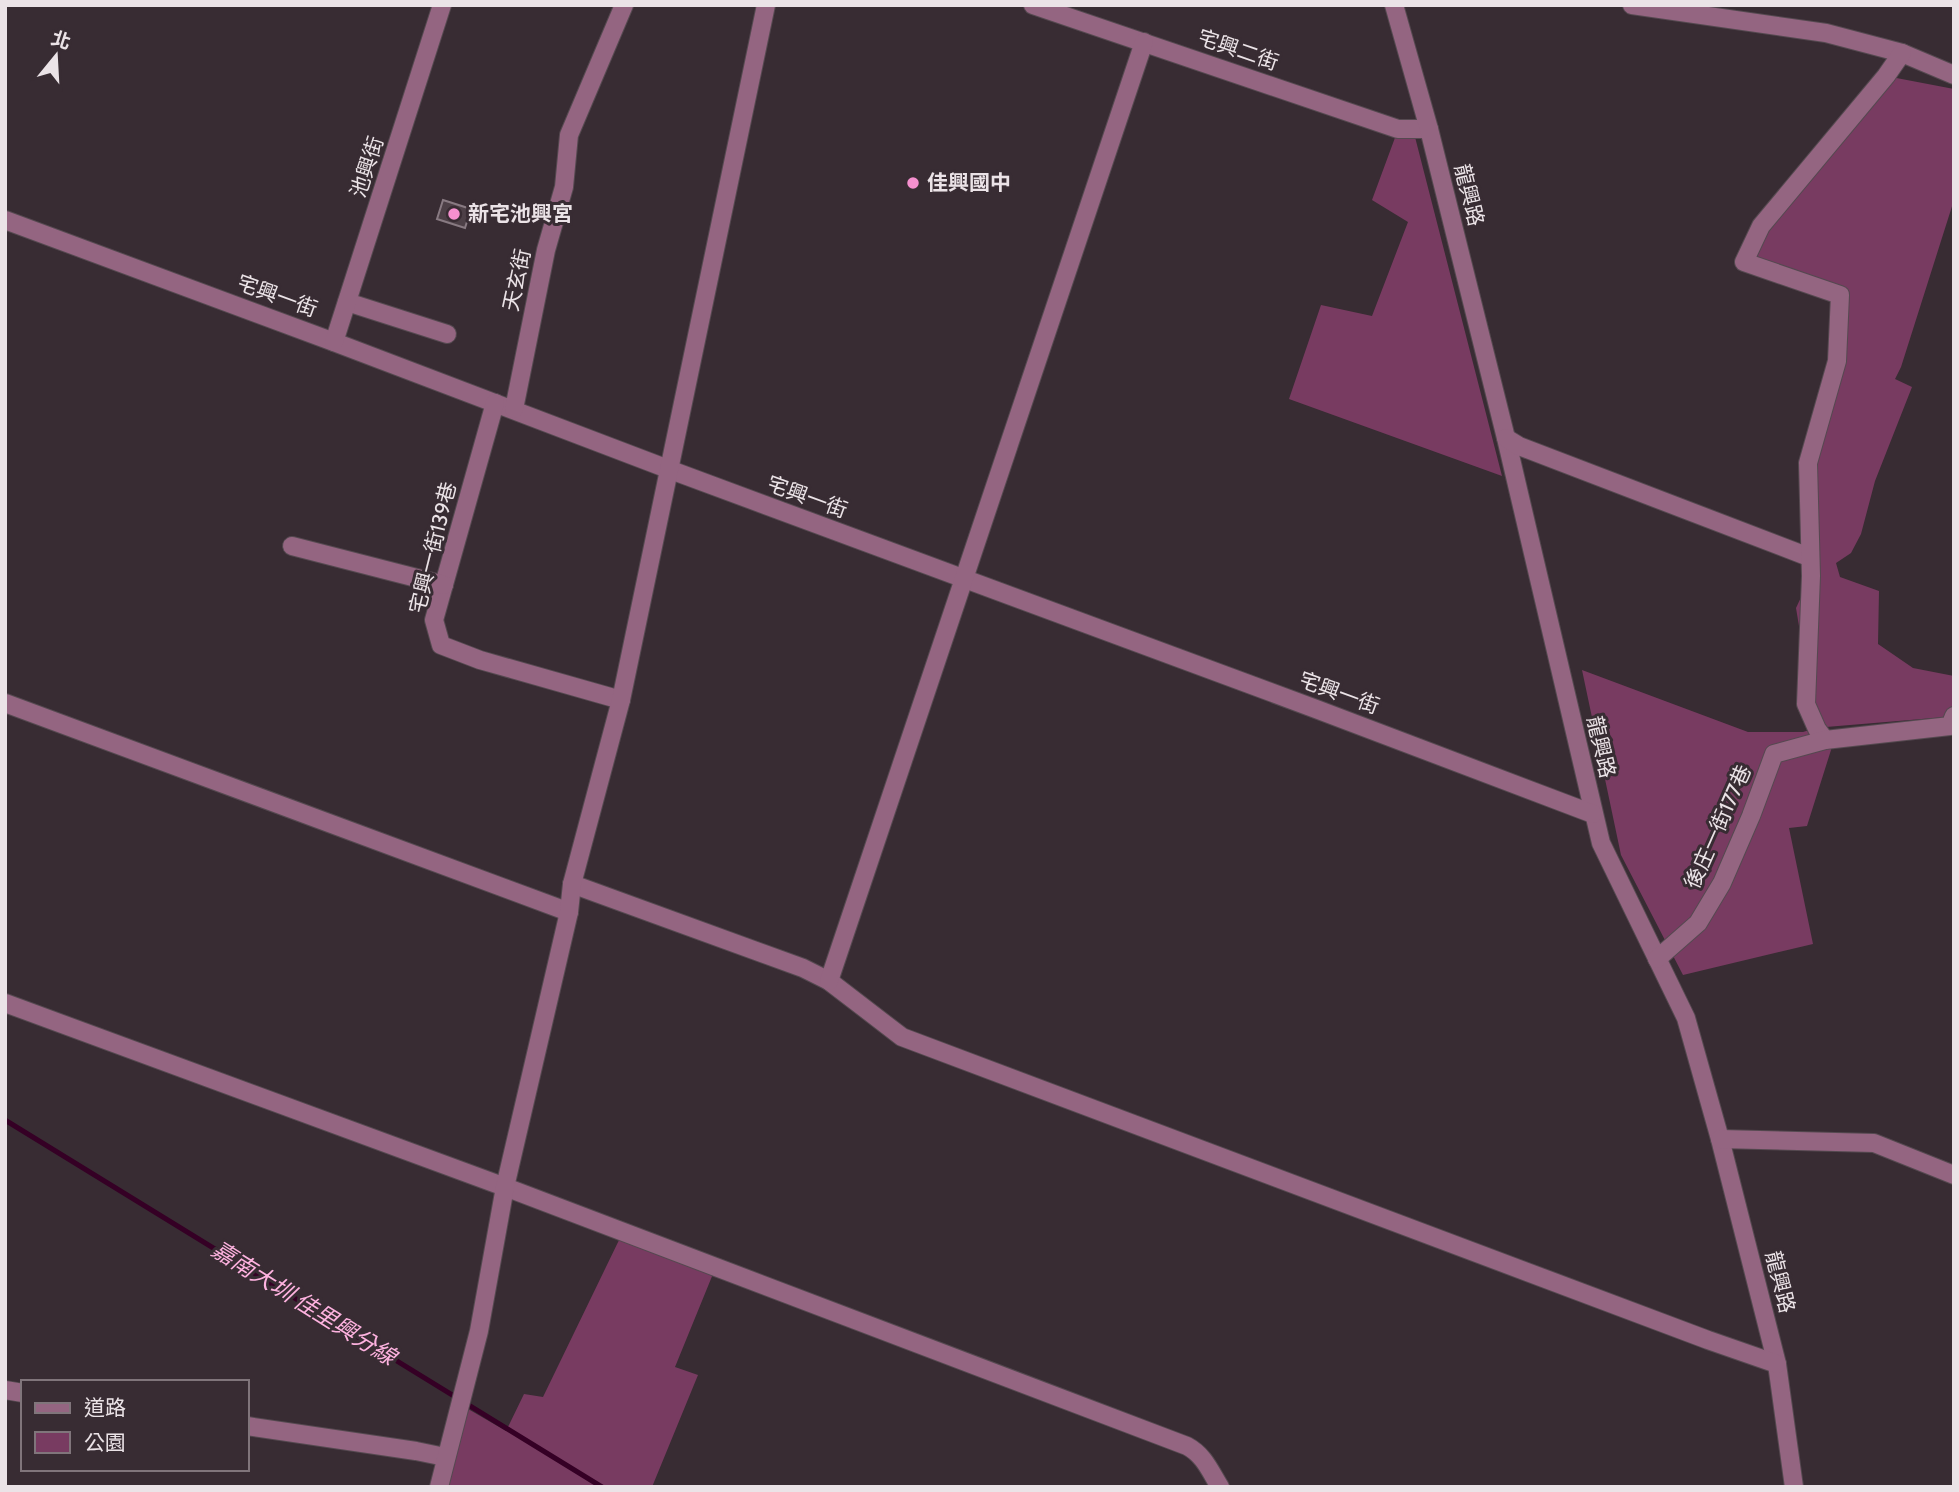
<svg xmlns="http://www.w3.org/2000/svg" width="1959" height="1492" viewBox="0 0 1959 1492" font-family="Cabin,'Noto Sans TC',sans-serif">
<rect width="100%" height="100%" fill="#382c33"/>
<g fill="#783b61">
<polygon points="1886,76 1954,89 1954,200 1901,367 1895,379 1912,387 1875,481 1861,534 1851,553 1836,563 1840,577 1879,591 1878,644 1913,668 1954,676 1954,705 1946,717 1826,727 1831,750 1807,826 1789,828 1813,944 1683,975 1621,855 1582,670 1748,732 1803,732 1816,728 1796,608 1811,576 1808,463 1837,361 1834,283 1797,279 1744,262"/>
<polygon points="1396,135 1415,137 1502,476 1289,399 1321,305 1372,316 1408,222 1372,200"/>
<polygon points="621,1236 715,1269 675,1367 698,1375 652,1487 446,1487 463,1406 506,1431 524,1394 543,1397"/>
</g>
<g fill="none" stroke-linecap="round" stroke-linejoin="round">
<polyline stroke="#350025" stroke-width="5" points="5,1120 602,1487"/>
</g>
<polygon fill="#4d4047" stroke="#887a82" stroke-width="2" points="443,200 471,209 465,228 437,219"/>
<g fill="none" stroke-linecap="round" stroke-linejoin="round">
<g stroke="#554950" stroke-width="20">
<g id="minor">
<polyline points="1033,5 1398,129 1429,129"/>
<polyline points="1394,5 1429,129 1506,438 1601,843 1686,1018 1720,1139 1777,1364 1794,1487"/>
<polyline points="1632,5 1826,33 1902,53 1954,75"/>
<polyline points="5,220 334,342 668,469 1316,709 1593,814"/>
<polyline points="347,302 447,334"/>
<polyline points="334,342 442,5"/>
<polyline points="495,403 434,620 441,645 480,660 621,700"/>
<polyline points="514,409 546,250 564,187 569,135 624,5"/>
<polyline points="1506,438 1519,446 1809,557"/>
<polyline points="292,546 444,585"/>
<polyline points="5,703 569,912"/>
<polyline points="1825,740 1817,729 1806,704 1811,576 1808,463 1837,361 1840,295 1744,262 1761,226 1886,76 1902,53"/>
<polyline points="572,884 803,968 829,981 902,1037 1708,1340 1777,1364"/>
<polyline points="1657,959 1698,923 1722,883 1751,816 1774,754 1825,740 1950,726 1954,716"/>
<polyline points="829,981 1144,42"/>
<path d="M5 1003 505 1187 1187 1446C1204 1455 1210 1471 1220 1487"/>
<polyline points="1720,1139 1874,1143 1954,1175"/>
<polyline points="5,1390 23,1393"/>
<polyline points="247,1426 416,1451 445,1457"/>
<polyline points="439,1487 479,1331 505,1187 569,912 572,884 621,700 766,5"/>
</g>
</g>
<use href="#minor" stroke="#946581" stroke-width="18"/>
</g>
<g fill="#f690cf" stroke="#382c33" stroke-width="2.5">
<circle cx="913" cy="183" r="7"/>
<circle cx="454" cy="214" r="7"/>
</g>
<g text-anchor="middle" stroke-width="6" stroke-linejoin="round" paint-order="stroke">
<g font-size="21" fill="#ebe3e7" stroke="#382c33">
<text transform="translate(1238 50) rotate(19)" y="7">宅興二街</text>
<text transform="translate(367 167) rotate(-72)" y="7">池興街</text>
<text transform="translate(1469 195) rotate(76)" y="7">龍興路</text>
<text transform="translate(517 280) rotate(-78)" y="7">天玄街</text>
<text transform="translate(277 296) rotate(20)" y="7">宅興一街</text>
<text transform="translate(807 497) rotate(20)" y="7">宅興一街</text>
<text transform="translate(433 548) rotate(-76)" y="7">宅興一街139巷</text>
<text transform="translate(1339 693) rotate(20)" y="7">宅興一街</text>
<text transform="translate(1601 747) rotate(77)" y="7">龍興路</text>
<text transform="translate(1718 827) rotate(-66)" y="7">後庄一街177巷</text>
<text transform="translate(1780 1282) rotate(76)" y="7">龍興路</text>
</g>
<g font-size="21" font-weight="bold" fill="#ebe3e7" stroke="#382c33" text-anchor="start">
<text x="927" y="190">佳興國中</text>
<text x="468" y="221">新宅池興宮</text>
</g>
<g font-size="23" font-style="italic" fill="#fdb2df" stroke="#382c33">
<text transform="translate(304 1303) rotate(32)" y="8">嘉南大圳 佳里興分線</text>
</g>
</g>
<rect width="1959" height="1492" fill="none" stroke="#ebe3e7" stroke-width="14"/>
<rect x="21" y="1380" width="228" height="91" fill="#382c33" stroke="#80757b" stroke-width="2"/>
<rect x="35" y="1403" width="35" height="10" fill="#946581" stroke="#80757b" stroke-width="2"/>
<text x="84" y="1415" font-size="21" fill="#ebe3e7">道路</text>
<rect x="35" y="1432" width="35" height="21" fill="#783b61" stroke="#80757b" stroke-width="2"/>
<text x="84" y="1450" font-size="21" fill="#ebe3e7">公園</text>
<g transform="translate(56 56) rotate(18)" stroke="#382c33" stroke-width="5" paint-order="stroke">
<path d="M0-5L12 26L0 18L-12 26Z" fill="#ebe3e7"/>
<text y="-10" font-size="19" font-weight="bold" text-anchor="middle" fill="#ebe3e7">北</text>
</g>
</svg>
